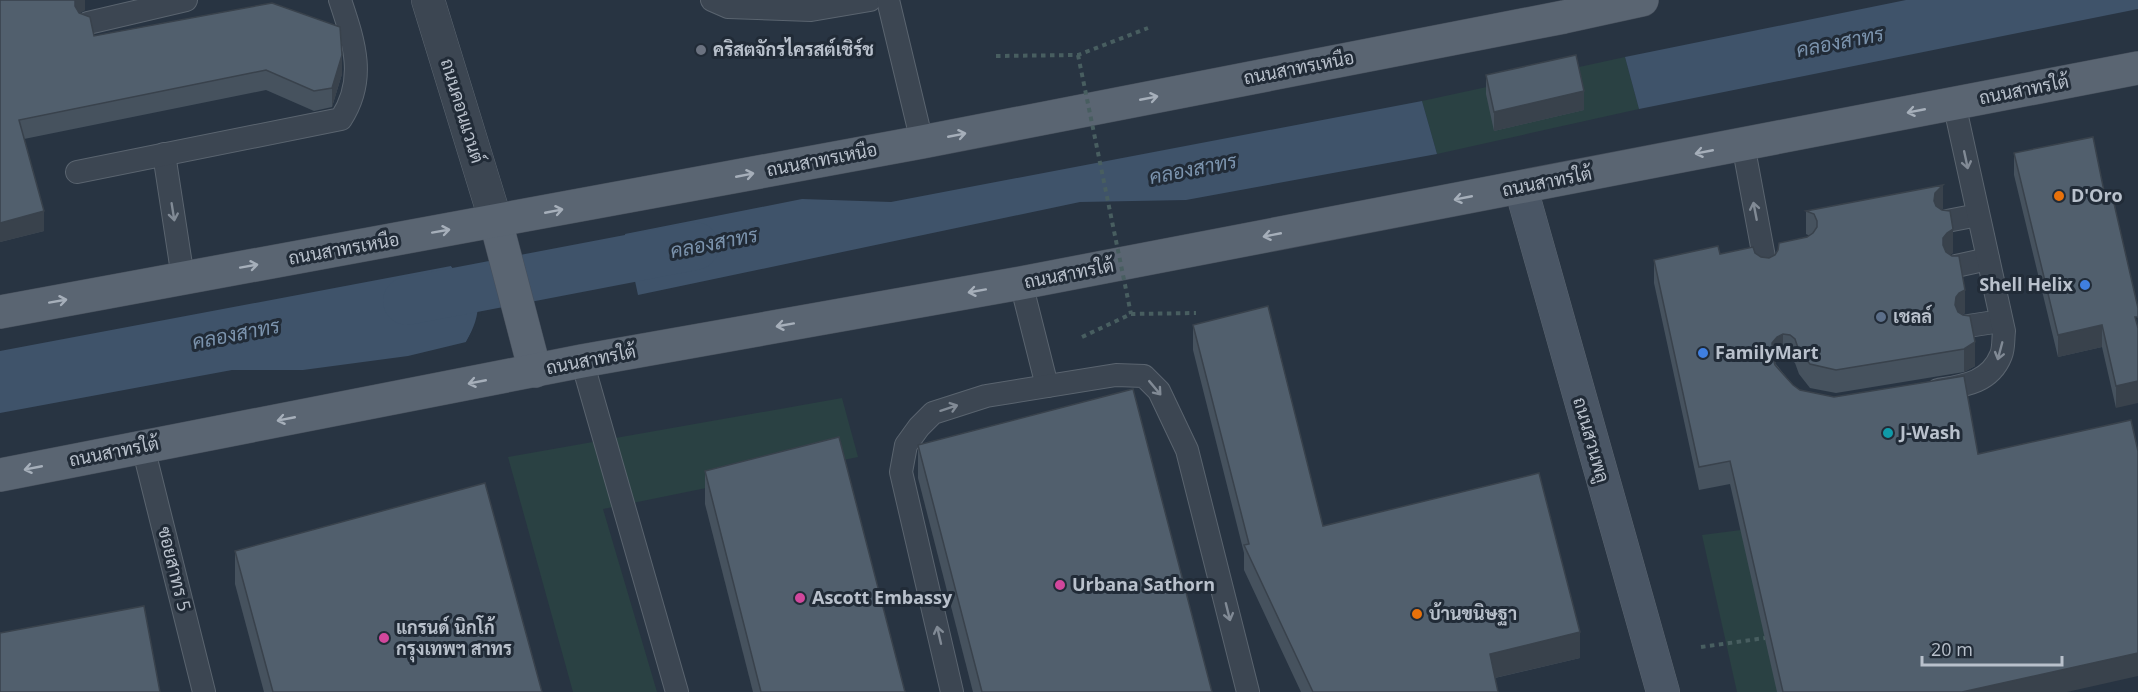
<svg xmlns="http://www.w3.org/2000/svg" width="2138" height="692" viewBox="0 0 2138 692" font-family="'Open Sans',Sarabun,sans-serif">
<rect width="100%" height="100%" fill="#283442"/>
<g fill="#2a4143">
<polygon points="1625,57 1639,109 1437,154 1422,101"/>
<polygon points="842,398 858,457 603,509 657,692 573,692 508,457"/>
<polygon points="1741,530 1778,692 1737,692 1702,535"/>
</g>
<g fill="#3f536a">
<polygon points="1906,0 2138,0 2138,9 1639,109 1625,57"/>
<polygon points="1422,101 1437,154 1186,200 1080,202 638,295 625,234 802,199 891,202"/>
<path d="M451 266 478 296C479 314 475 326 466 342L408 356 303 370H232L0 413V351Z"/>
</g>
<polygon fill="#283442" points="451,266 454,266 481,295 482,314 478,327 470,341 466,342 475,326 479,313 478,296"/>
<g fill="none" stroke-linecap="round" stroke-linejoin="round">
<polyline stroke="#3f536a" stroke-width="48" points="407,301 695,246"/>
<g stroke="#5a646f" stroke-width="24">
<g id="lane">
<polyline points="712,0 728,7 811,10 870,0"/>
<polyline points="888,0 922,142"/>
<polyline points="88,23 186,0"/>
<polyline points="1743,144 1766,268"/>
<polyline points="164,154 183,278"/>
<path d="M77 172 341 119C367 79 354 42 340 0"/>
<polyline points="1947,221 1978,215"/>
<polyline points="1956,266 1988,259"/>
<polyline points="1021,283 1047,386"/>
<polyline points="1968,326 2001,321"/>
<polyline points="582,361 677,692"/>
<path d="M1938 390C1963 386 1990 383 2001 355 2004 348 2003 338 2004 331L1954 103"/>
<polyline points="143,447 204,692"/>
<polyline points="952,692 901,472 906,445 919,427 933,413 986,396 1116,375 1144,376 1159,391 1187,450 1248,692"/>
</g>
</g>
<g stroke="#5a646f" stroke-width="34">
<polyline id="street" points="428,0 496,222"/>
</g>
<g stroke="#5a646f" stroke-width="34">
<polyline id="secondary" points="1521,188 1663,692"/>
</g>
<g stroke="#464f5b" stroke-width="34">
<g id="primary">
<polyline points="496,222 535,371"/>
<polyline points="0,312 922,142 1564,17 1642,0"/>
<polyline points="0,475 582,361 1021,283 2138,68"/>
</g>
</g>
<g stroke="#485e60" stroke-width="4" stroke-dasharray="4.5 4.5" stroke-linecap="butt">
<polyline points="996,56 1078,55 1148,28"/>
<polyline points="1082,337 1131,314 1196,313"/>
<polyline points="1701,647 1765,638"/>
</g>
<use href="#lane" stroke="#3c4652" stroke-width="22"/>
<use href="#street" stroke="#3c4652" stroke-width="33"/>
<use href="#secondary" stroke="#4a5665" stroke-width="33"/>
<use href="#primary" stroke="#5a6572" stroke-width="33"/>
<polyline stroke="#485e60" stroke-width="4" stroke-dasharray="4.5 4.5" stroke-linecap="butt" points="1078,55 1131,314"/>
</g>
<g fill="#46525e">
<polygon points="0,0 85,0 85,10 79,13 94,36 342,74 332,107 314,111 266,90 24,139 44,231 0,242"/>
<polygon points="1486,75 1584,110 1494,131 1486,94"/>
<polygon points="2014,153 2138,308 2116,408 2102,347 2058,357 2014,175"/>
<polygon points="1943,208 1941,210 1953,253 1950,254 1965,313 1962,315 1975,366 1964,372 1836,393 1810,388 1799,374 1795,363 1790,358 1783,358 1777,361 1775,363 1793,385 1800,390 1978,454 2067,692 1777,692 1730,484 1699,490 1654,283 1654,260 1720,254 1755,253 1761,257 1769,258 1810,236 1806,234 1806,211"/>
<polygon points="1193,325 1323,526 1580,658 1495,678 1498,692 1301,692 1244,570 1244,553 1193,350"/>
<polygon points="918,445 1212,692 973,692 918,478"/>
<polygon points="705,471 905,692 753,692 705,504"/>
<polygon points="235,551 542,692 264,692 235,584"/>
</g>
<g fill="#39424c">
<polygon points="75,0 85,0 85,10 78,14 75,26"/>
<polygon points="342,55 342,74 332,107 332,88"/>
<polygon points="1584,91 1584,110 1494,131 1494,112"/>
<polygon points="1943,185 1943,208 1935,216 1934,224 1935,193"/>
<polygon points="44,211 44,231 0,242 0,223"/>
<polygon points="1953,229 1953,253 1947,256 1943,245 1943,238 1947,233"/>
<polygon points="1965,290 1965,313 1959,316 1955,305 1956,297 1959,293"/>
<polygon points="2102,325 2102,347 2058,357 2058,335"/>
<polygon points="1783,334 1783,358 1777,361 1772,366 1772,343 1777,337"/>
<polygon points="1975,342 1975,366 1964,372 1964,349"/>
<polygon points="2138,381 2138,403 2116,408 2116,386"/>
<polygon points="1580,632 1580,658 1490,679 1490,654"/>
<polygon points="2138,653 2138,676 2067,692 1962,692"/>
</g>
<g fill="#515f6d" stroke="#39424c" stroke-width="1.5">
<polygon points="0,0 75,0 75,6 79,13 90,17 94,36 272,3 340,27 342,55 332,88 314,91 266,70 19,120 44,211 0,223"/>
<polygon points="1576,55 1584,91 1494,112 1486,75"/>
<polygon points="2093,137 2106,201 2113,199 2138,308 2138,317 2135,317 2138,328 2138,381 2116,386 2102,325 2058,335 2014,153"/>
<polygon points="1943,185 1935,193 1934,201 1936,206 1942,210 1950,211 1953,229 1947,233 1943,238 1943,245 1946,252 1952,256 1959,256 1965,290 1959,293 1956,297 1955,305 1958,312 1963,315 1970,316 1975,342 1964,349 1836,370 1810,364 1799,351 1795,339 1790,335 1783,334 1777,337 1772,343 1773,358 1775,365 1793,385 1800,390 1834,397 1964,376 1978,454 2131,420 2138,451 2138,653 1962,692 1783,692 1730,461 1699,467 1654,260 1718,246 1720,254 1753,247 1755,253 1761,257 1769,258 1775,255 1778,250 1779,243 1807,237 1813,233 1817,227 1817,221 1814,214 1806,211"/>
<polygon points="1268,306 1323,526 1539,473 1580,632 1490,654 1498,692 1313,692 1244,545 1249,544 1193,325"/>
<polygon points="1133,389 1212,692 982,692 918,445"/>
<polygon points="839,437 905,692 761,692 705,471"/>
<polygon points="485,483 542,692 273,692 235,551"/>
<polygon points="144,606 160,692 0,692 0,633"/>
</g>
<defs><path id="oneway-shaft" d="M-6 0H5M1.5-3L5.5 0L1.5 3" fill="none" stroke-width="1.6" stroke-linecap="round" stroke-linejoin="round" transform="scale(1.5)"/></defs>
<g stroke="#a6afba">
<use href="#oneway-shaft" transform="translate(1149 98) rotate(-11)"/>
<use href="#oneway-shaft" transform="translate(1916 111) rotate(169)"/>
<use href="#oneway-shaft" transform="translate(957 135) rotate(-11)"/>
<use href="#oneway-shaft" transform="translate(1704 152) rotate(169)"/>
<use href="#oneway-shaft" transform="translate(745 175) rotate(-11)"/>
<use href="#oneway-shaft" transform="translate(1463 198) rotate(169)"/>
<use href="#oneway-shaft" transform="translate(554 211) rotate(-11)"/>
<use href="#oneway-shaft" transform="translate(441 231) rotate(-10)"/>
<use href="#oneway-shaft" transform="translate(1272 235) rotate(169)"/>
<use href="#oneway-shaft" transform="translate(249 266) rotate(-10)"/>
<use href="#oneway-shaft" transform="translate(977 291) rotate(170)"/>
<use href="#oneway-shaft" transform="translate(58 301) rotate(-10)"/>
<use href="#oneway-shaft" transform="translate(785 325) rotate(170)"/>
<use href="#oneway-shaft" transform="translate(477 382) rotate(169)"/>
<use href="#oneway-shaft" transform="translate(286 419) rotate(169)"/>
<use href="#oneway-shaft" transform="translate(33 468) rotate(169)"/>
</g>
<g stroke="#818a95">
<use href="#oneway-shaft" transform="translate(1966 160) rotate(78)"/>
<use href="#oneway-shaft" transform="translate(1755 211) rotate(-101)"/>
<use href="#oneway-shaft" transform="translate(173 212) rotate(81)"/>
<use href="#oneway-shaft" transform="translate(2000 351) rotate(105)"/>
<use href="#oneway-shaft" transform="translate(1155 388) rotate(50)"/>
<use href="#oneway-shaft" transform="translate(949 408) rotate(-18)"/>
<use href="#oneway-shaft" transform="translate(1228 612) rotate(76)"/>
<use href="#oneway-shaft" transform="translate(939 635) rotate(-103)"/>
</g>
<circle fill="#6b7280" stroke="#212b37" stroke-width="2" cx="701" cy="50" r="6"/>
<g fill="#e8710a" stroke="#212b37" stroke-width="2">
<circle cx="2059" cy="196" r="6"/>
<circle cx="1417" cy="614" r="6"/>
</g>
<g fill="#3f7fe0" stroke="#212b37" stroke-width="2">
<circle cx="2085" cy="285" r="6"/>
<circle cx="1703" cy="353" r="6"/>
</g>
<circle fill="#5c6f8a" stroke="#212b37" stroke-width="2" cx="1881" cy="317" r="6"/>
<circle fill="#0f9aa8" stroke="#212b37" stroke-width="2" cx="1888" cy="433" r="6"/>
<g fill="#d1479c" stroke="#212b37" stroke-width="2">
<circle cx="1060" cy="585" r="6"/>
<circle cx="800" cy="598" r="6"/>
<circle cx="384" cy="638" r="6"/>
</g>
<g text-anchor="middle" stroke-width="6" stroke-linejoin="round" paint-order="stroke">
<g font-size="18" font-weight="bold" fill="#b9c1cc" stroke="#212b37" text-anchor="start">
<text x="713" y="56">คริสตจักรไครสต์เชิร์ช</text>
<text x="2071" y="202">D'Oro</text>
<text x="2073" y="291" text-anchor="end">Shell Helix</text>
<text x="1893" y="323">เชลล์</text>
<text x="1715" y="359">FamilyMart</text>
<text x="1900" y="439">J-Wash</text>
<text x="1072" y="591">Urbana Sathorn</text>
<text x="812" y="604">Ascott Embassy</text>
<text x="1429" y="620">บ้านขนิษฐา</text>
<text x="396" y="634">แกรนด์ นิกโก้<tspan x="396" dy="21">กรุงเทพฯ สาทร</tspan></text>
</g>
<g font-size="18" fill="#b9c1cc" stroke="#212b37">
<text transform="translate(1299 68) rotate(-11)" y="6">ถนนสาทรเหนือ</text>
<text transform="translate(2024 90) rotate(-11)" y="6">ถนนสาทรใต้</text>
<text transform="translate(462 111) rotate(73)" y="6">ถนนคอนแวนต์</text>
<text transform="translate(822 160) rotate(-11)" y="6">ถนนสาทรเหนือ</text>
<text transform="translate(1547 182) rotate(-11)" y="6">ถนนสาทรใต้</text>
<text transform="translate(344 249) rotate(-10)" y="6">ถนนสาทรเหนือ</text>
<text transform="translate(1069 274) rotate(-11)" y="6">ถนนสาทรใต้</text>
<text transform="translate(591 360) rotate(-11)" y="6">ถนนสาทรใต้</text>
<text transform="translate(1591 440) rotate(74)" y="6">ถนนสวนพลู</text>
<text transform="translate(114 452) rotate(-11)" y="6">ถนนสาทรใต้</text>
<text transform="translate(174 569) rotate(76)" y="6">ซอยสาทร 5</text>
</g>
<g font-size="20" font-style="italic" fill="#7b93ad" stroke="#212b37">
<text transform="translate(1840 42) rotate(-11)" y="7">คลองสาทร</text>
<text transform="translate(1193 169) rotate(-11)" y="7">คลองสาทร</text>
<text transform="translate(714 243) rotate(-11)" y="7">คลองสาทร</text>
<text transform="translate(236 334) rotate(-11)" y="7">คลองสาทร</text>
</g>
</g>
<path d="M1922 656v9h140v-9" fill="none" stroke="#b9c1cc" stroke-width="3"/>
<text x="1931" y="656" font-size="18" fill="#b9c1cc" stroke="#212b37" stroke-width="4.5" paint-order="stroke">20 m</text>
</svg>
